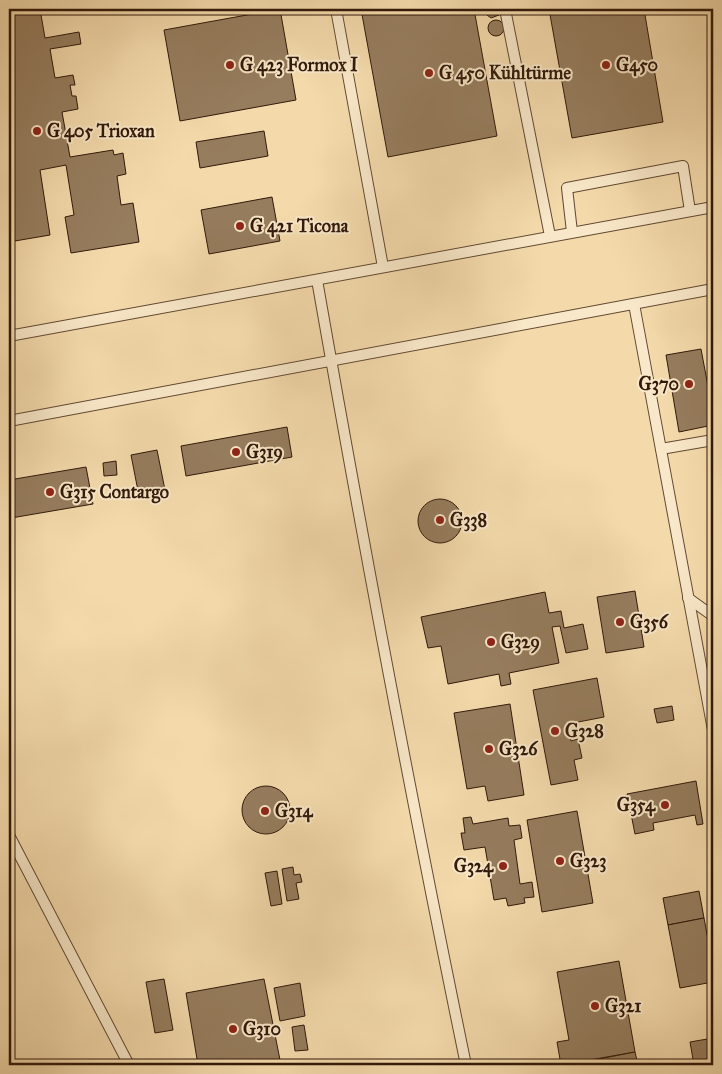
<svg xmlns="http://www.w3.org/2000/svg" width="722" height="1074" viewBox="0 0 722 1074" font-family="'IM FELL Great Primer',serif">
<rect width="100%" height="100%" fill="#f4daab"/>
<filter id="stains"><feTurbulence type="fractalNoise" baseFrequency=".004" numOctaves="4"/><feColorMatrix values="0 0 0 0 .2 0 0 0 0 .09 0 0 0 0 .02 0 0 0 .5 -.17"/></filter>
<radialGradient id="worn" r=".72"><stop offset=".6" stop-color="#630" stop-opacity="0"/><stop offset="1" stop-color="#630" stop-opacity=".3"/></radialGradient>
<g fill="#967d5e" stroke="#31190a">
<polygon points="9,9 40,9 45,38 79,32 81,44 50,49 55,78 73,75 75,85 70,85 72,96 76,96 78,109 62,112 70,157 113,150 114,155 123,153 126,174 117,176 121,205 133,203 139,242 71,253 65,217 74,215 66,165 40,170 50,235 9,242"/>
<polygon points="280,9 296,100 180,121 164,30"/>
<polygon points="361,9 474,9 497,136 388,157"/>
<polygon points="485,9 501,9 501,11 499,15 491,18 487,15"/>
<polygon points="549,9 644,9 663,122 572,138"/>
<polygon points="709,9 713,9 713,30"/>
<circle cx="496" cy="28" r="8"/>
<polygon points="264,131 268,156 200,168 196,142"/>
<polygon points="272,197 280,241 209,254 201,210"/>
<polygon points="701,349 713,413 713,425 679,432 666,355"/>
<polygon points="287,427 292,457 186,476 181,446"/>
<polygon points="157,450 165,490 139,496 131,455"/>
<polygon points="116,461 117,475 104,476 103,463"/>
<polygon points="86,467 93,504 11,518 9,504 9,480"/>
<circle cx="440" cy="521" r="22"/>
<polygon points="635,591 644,647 606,653 597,597"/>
<polygon points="545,592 549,613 561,611 564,628 583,624 588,649 566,653 560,626 552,627 559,663 509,673 511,684 501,686 499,674 448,684 441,646 428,648 421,617"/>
<polygon points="597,678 604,717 568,724 571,741 578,739 582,758 574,760 578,780 551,785 533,690"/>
<polygon points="510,704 524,795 488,801 485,786 467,789 454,713"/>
<polygon points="672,706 674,720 657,723 654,709"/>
<polygon points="696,781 703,824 697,825 695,815 653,823 654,830 635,834 627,794"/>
<circle cx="266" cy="810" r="24"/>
<polygon points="577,811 593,903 542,912 527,820"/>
<polygon points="471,817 473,824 508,818 509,826 520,825 522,838 514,840 520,884 532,882 534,897 524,898 525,903 508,906 506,898 494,900 485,847 464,850 461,833 465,833 463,818"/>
<polygon points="293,867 294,875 300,874 302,882 296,883 299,899 287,901 282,869"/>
<polygon points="277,871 282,904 271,906 265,873"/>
<polygon points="699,891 704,918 668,925 663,898"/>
<polygon points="704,918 713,967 713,982 680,988 668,925"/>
<polygon points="619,961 635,1052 561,1065 557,1042 569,1040 557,972"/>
<polygon points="164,979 173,1030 155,1033 146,982"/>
<polygon points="264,979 281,1065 198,1065 186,993"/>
<polygon points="300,983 305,1016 280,1021 274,988"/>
<polygon points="304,1025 308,1050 295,1051 292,1027"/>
<polygon points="713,1038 713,1065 694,1065 690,1042"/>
<polygon points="635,1052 638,1065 568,1065"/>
</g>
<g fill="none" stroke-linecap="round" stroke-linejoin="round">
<g stroke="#624932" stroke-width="12">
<g id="service">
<polyline points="336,9 383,267"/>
<polyline points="505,9 550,236"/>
<polyline points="572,232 567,188 683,166 690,211"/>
<path d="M317 280C363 542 412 804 466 1065"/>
<polyline points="634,304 713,730"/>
<polyline points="9,336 713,207"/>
<polyline points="9,421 713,289"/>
<polyline points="661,449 713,440"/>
<polyline points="688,598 713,616"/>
<polyline points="9,835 129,1065"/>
</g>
</g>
<use href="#service" stroke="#f8e7c8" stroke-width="10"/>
</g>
<g fill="#8f2418" stroke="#f8e7c8" stroke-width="2">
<circle cx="230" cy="65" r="5"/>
<circle cx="606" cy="65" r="5"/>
<circle cx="429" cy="73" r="5"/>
<circle cx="37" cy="131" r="5"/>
<circle cx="240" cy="226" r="5"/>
<circle cx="689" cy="384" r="5"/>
<circle cx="236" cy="452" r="5"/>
<circle cx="50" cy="492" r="5"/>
<circle cx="440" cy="520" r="5"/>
<circle cx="620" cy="622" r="5"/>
<circle cx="491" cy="642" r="5"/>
<circle cx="555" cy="731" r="5"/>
<circle cx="489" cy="749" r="5"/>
<circle cx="665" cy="805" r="5"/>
<circle cx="265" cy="811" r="5"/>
<circle cx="560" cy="861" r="5"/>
<circle cx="503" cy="866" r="5"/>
<circle cx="595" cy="1006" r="5"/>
<circle cx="233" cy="1029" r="5"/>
</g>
<g text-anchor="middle" stroke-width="4" stroke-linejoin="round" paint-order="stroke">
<g font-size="18" font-weight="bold" fill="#31190a" stroke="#f8e7c8" text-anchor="start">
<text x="240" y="71">G 423 Formox I</text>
<text x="616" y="71">G450</text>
<text x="439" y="79">G 450 Kühltürme</text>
<text x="47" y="137">G 405 Trioxan</text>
<text x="250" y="232">G 421 Ticona</text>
<text x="679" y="390" text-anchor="end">G370</text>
<text x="246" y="458">G319</text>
<text x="60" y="498">G315 Contargo</text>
<text x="450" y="526">G338</text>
<text x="630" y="628">G356</text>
<text x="501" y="648">G329</text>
<text x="565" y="737">G328</text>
<text x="499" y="755">G326</text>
<text x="655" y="811" text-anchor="end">G354</text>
<text x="275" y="817">G314</text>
<text x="570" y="867">G323</text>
<text x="493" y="872" text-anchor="end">G324</text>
<text x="605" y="1012">G321</text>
<text x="243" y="1035">G310</text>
</g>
</g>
<rect width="722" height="1074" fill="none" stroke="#f4daab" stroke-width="30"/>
<rect x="10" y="10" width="702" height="1054" fill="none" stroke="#31190a" stroke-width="2.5"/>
<rect x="15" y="15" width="692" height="1044" fill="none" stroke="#31190a"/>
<rect width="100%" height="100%" filter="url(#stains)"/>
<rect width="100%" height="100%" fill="url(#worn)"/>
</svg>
